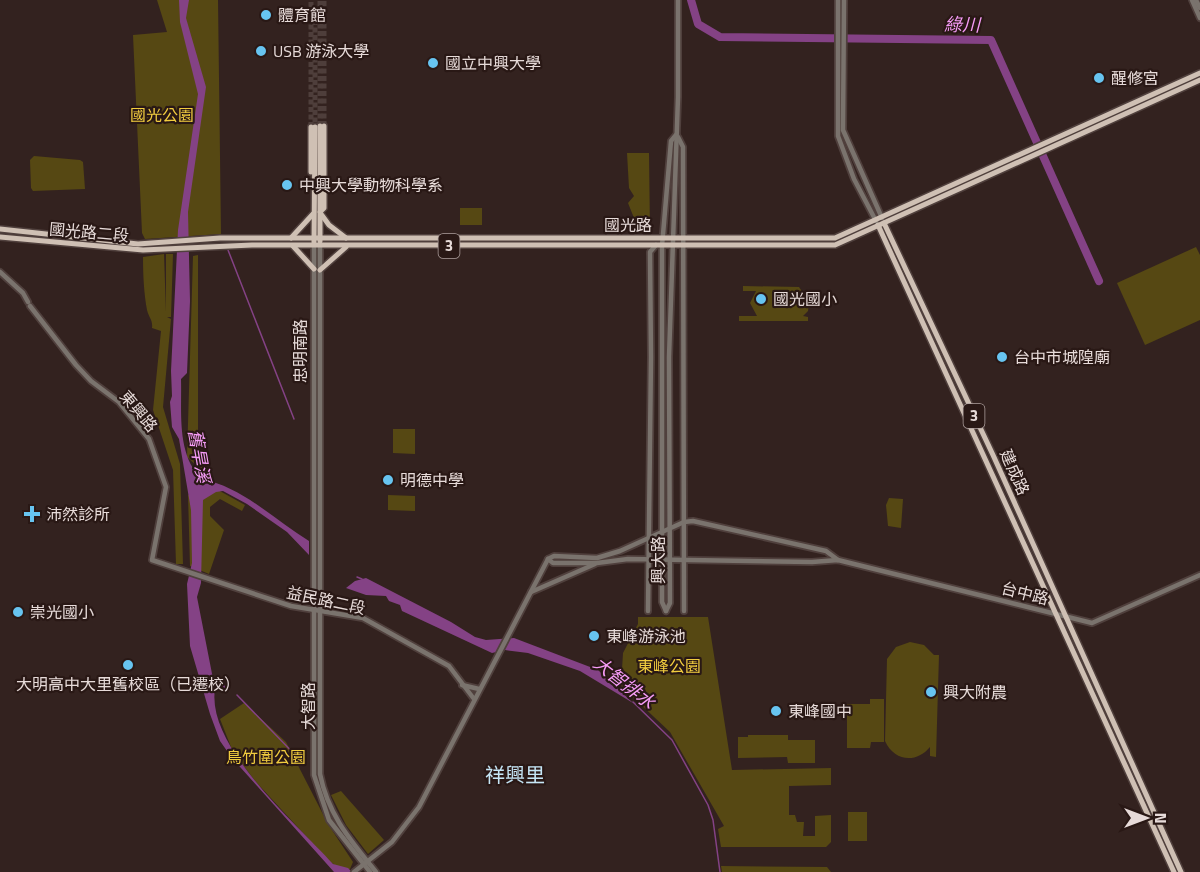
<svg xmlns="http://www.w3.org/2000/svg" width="1200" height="872" viewBox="0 0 1200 872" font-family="'Titillium Web','Noto Sans TC',sans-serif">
<rect width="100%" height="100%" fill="#33221f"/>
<g fill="#564813">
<polygon points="157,0 218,0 221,234 145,239 142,233 133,35 167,32"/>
<polygon points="627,153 649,153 650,232 640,233 628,203 634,196 629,188"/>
<polygon points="34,156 80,160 83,162 85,189 33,191 31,188 30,160"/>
<rect x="460" y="208" width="22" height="17"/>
<polygon points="1196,247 1200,255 1200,320 1145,345 1117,283"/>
<path d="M164 254 166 312V254H173L171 317H167L171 319 163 407 180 464 183 564H176L173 470 153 410 161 331 152 328C153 320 149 318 147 310 144 294 143 275 143 257Z"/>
<polygon points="198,255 198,445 208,476 187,457 193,256"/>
<polygon points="743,286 799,287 809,302 808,311 803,316 808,317 808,321 739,321 739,316 757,316 750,303 756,291 743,291"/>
<polygon points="393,429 415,429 415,454 393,453"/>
<polygon points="201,486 218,490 245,505 242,511 220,499 210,507 210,516 224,530 209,574 190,566 188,495"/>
<polygon points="388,495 415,496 415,511 388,510"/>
<polygon points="889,498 903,499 901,528 888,526 886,505"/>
<polygon points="638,617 708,617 732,770 831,768 831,785 789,786 789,815 795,815 797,822 804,822 803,836 815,836 815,816 831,815 831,842 826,847 721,847 718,829 724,826 670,732 621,686 623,653 638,624"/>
<path d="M910 642 924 645 934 655H939L936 757 930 756V747C916 764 894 761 885 741L887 659 896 647Z"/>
<polygon points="870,699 884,699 884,742 871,742 870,748 847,748 847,704 870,704"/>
<polygon points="244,703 286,742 328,824 353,862 350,869 340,869 328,860 256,782 233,752 220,719"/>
<polygon points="748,735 788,735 788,740 815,740 815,763 788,763 787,757 738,758 738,737 748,737"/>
<polygon points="341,791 384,840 368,854 346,825 331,795"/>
<rect x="848" y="812" width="19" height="29"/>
<polygon points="721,866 827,867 831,872 722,872"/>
</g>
<g fill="#844285">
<path d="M179 0H189L186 18 206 87 188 212 190 301 187 373 181 379C182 411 176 455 202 479 244 488 273 519 309 541V555L287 532 247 504 223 491 216 492 203 500 201 583 197 597 215 689C206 747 296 823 333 864L348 868 352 872H334L232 758 220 741 210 714 190 646 187 584 192 563 191 510 179 439 172 427 170 402 172 396 171 371 178 230 198 94 180 22Z"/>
<polygon points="366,578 451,622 475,637 486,640 514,638 598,670 633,703 580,671 528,653 505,650 492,653 402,611 400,605 389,601 386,596 366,595 346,588 355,581"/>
</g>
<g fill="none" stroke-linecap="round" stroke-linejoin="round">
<g stroke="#844285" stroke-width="1.5">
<polyline points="228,250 294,419"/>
<polyline points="357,577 362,579"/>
<polyline points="214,679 220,680 225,688"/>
<polyline points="237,695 303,763"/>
<polyline points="633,702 672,740 708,805 713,820 720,872"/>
</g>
<polyline stroke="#844285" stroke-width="8" points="691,0 698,24 720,37 991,40 1099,281"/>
<g stroke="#4e3e3b" stroke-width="5" stroke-dasharray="5 2.5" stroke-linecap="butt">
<polyline points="315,20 315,127"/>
<polyline points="320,126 320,0"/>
<polyline points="324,126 324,0"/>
<polyline points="311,127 311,0"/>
</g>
<g stroke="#50403d" stroke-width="8">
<g id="minor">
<polyline points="838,0 838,136 854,179 876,221"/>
<polyline points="844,0 843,130 882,218"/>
<polyline points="1192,0 1200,18"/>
<polyline points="1196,0 1200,8"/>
<polyline points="678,137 683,147 684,611"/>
<polyline points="314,245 314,775 329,820 370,872"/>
<path d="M320 245V774C328 815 351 841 376 872"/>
<polyline points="0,272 23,293 28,302"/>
<polyline points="30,306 76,365 91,381 119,402 149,439 166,487 152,560 291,606 363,618 449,666 474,699"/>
<polyline points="548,559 553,563 597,563 628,559 812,562 838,560 1092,623 1200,575"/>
<polyline points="531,592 595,564"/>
<polyline points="648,611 651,357 650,252 656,245"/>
<polyline points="666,611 670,603 669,357 678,97 678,0"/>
<polyline points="666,611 662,602 662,246 671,141 676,135"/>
<polyline points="462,685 479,689"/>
<polyline points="354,872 392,842 419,807 548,559 554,556 597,558 620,551 684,522 693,521 826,551 838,560"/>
</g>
</g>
<g stroke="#50403d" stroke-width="8">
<g id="major">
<polyline points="320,126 320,241"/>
<polyline points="311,127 311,172"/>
<polyline points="320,212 324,208 324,126"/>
<polyline points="321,214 329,225 346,238"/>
<polyline points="884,223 993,455 1181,872"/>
<polyline points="878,225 1174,872"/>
<polyline points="0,229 138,244 220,238 835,238 1200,73"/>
<polyline points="0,237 143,250 252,245 835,245 1200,80"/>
<polyline points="291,238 313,214"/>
<polyline points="314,242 315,127"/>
<polyline points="293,246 314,269"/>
<polyline points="320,270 346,247"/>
</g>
</g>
<use href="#minor" stroke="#7a736d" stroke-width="4.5"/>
<use href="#major" stroke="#cfc0b4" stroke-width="5"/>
</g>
<g fill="#67c4f0" stroke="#291815" stroke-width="2">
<circle cx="266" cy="15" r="6"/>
<circle cx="261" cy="51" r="6"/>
<circle cx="433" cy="63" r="6"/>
<circle cx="1099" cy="78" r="6"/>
<circle cx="287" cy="185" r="6"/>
<circle cx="761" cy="299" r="6"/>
<circle cx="1002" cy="357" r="6"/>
<circle cx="388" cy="480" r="6"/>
<path d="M29 505h6v6h6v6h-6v6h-6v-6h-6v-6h6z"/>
<circle cx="18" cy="612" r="6"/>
<circle cx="594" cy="636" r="6"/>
<circle cx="128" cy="665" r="6"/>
<circle cx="931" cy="692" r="6"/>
<circle cx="776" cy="711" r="6"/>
</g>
<g text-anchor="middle" stroke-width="4.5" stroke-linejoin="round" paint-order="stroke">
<g fill="#291815" stroke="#aea09e" stroke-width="1.5">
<rect x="438.5" y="234" width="21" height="24" rx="4.5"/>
<rect x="963.5" y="404" width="21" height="24" rx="4.5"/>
</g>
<g font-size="15" font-weight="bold" fill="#e7dbd9">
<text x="449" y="251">3</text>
<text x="974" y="421">3</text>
</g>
<g font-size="16" fill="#e7dbd9" stroke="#291815" text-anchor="start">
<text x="278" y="21">體育館</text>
<text x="273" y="57">USB 游泳大學</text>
<text x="445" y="69">國立中興大學</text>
<text x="1111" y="84">醒修宮</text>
<text x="299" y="191">中興大學動物科學系</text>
<text x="773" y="305">國光國小</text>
<text x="1014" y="363">台中市城隍廟</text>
<text x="400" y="486">明德中學</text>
<text x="46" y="520">沛然診所</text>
<text x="30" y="618">崇光國小</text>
<text x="606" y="642">東峰游泳池</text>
<text x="128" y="690" text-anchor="middle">大明高中大里舊校區（已遷校）</text>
<text x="943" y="698">興大附農</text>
<text x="788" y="717">東峰國中</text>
</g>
<g font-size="16" fill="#f2cd3f" stroke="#291815">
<text x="162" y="121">國光公園</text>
<text x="669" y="672">東峰公園</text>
<text x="266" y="763">鳥竹圍公園</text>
</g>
<g font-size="16" fill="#e7dbd9" stroke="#291815">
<text x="628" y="231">國光路</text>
<text transform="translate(89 232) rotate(5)" y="6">國光路二段</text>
<text transform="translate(300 351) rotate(-90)" y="6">忠明南路</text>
<text transform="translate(139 411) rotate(50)" y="6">東興路</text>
<text transform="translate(1015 472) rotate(66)" y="6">建成路</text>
<text transform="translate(658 560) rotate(-90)" y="6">興大路</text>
<text transform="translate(1025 593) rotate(14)" y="6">台中路</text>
<text transform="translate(326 600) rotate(12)" y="6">益民路二段</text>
<text transform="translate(308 706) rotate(-90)" y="6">大智路</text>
</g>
<g font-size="18" font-style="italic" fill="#f69cf7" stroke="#291815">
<text transform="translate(962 25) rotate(1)" y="6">綠川</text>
<text transform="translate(199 456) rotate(80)" y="6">舊旱溪</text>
<text transform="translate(624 683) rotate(38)" y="6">大智排水</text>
</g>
<g font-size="20" fill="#c6e6f6" stroke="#291815">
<text x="515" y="782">祥興里</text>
</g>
</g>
<g transform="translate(1146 818) rotate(90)" stroke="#291815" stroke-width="4.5" paint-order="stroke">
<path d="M0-4.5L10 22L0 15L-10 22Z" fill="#e7dbd9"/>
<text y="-9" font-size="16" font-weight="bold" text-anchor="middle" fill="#e7dbd9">N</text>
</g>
</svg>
